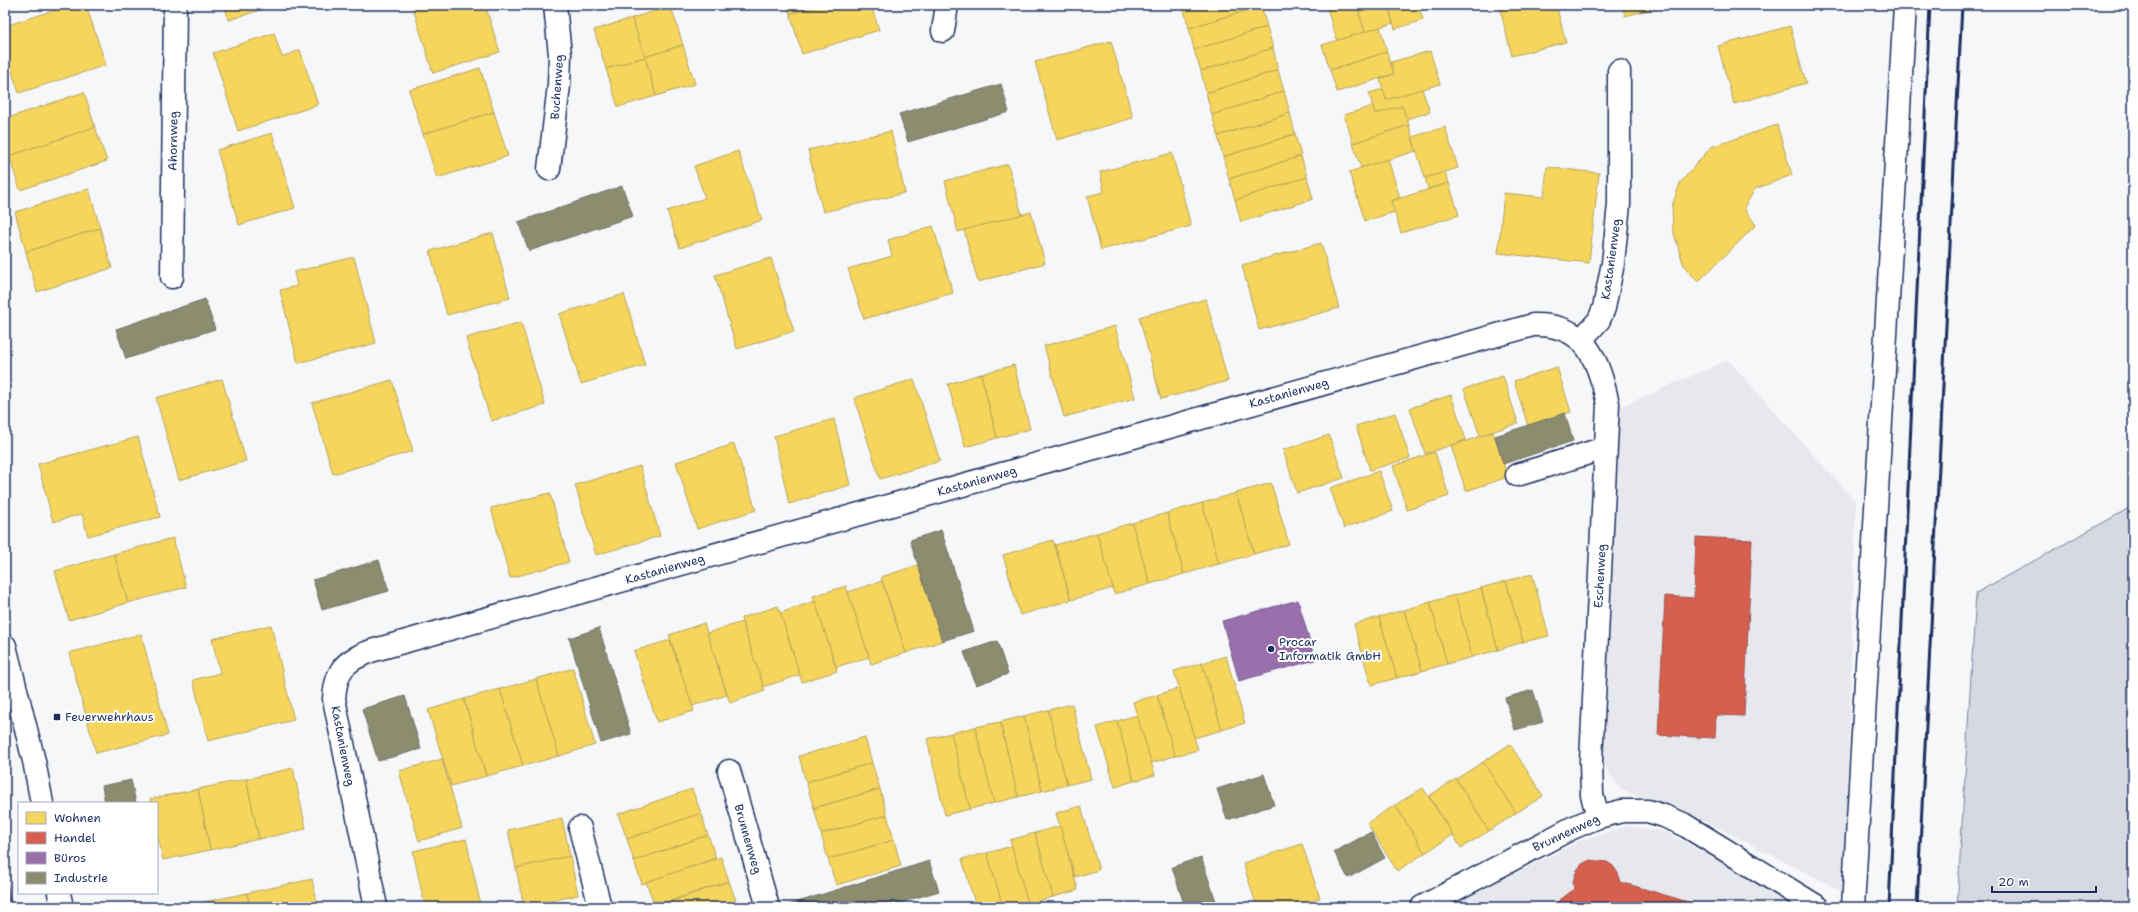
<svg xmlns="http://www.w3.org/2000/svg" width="2138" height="912" viewBox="0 0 2138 912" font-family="'Shantell Sans',sans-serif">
<rect width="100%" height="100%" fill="#f6f7f9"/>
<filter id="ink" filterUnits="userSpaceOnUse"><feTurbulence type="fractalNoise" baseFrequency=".025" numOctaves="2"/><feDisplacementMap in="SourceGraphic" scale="8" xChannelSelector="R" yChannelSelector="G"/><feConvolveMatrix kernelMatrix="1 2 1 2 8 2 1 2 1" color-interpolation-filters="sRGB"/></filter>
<g filter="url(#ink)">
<g fill="#e6e8ee">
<polygon points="1728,360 1856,502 1844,892 1669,803 1641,799 1619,787 1604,765 1618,408"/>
<polygon points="1628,826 1666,832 1763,884 1791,907 1447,907 1580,841"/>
</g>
<polygon fill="#d6d9e2" stroke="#7884a0" points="2133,506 2133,907 1957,907 1976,593"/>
<g fill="#f6d55c" stroke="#b4a35d">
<polygon points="71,5 86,5 106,65 19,93 5,51 5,26"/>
<polygon points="224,5 276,5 229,20"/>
<polygon points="412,5 485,5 500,52 433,73"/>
<polygon points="787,5 820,5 790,14"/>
<polygon points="820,5 871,5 879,30 802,54 790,14"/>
<polygon points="1189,5 1261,5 1261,6 1189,28 1183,7"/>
<polygon points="1326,5 1357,5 1365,32 1337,41"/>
<polygon points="1357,5 1388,5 1393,23 1365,32"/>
<polygon points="1388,5 1418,5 1423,20 1395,29"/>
<polygon points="1499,5 1556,5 1566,42 1512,56"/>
<polygon points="1622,5 1668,5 1625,16"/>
<polygon points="671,6 683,45 645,57 632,18"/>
<polygon points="1261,6 1267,27 1194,50 1189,28"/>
<polygon points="632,18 645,57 606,69 594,30"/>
<polygon points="1790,26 1806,83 1734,104 1718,46"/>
<polygon points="1267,27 1273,48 1201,71 1194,50"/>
<polygon points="1380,27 1387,52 1330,70 1322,45"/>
<polygon points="274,33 282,57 300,50 318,105 238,131 213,53"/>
<polygon points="1111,41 1133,118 1057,140 1035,62"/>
<polygon points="683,45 695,84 656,96 645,57"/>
<polygon points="1273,48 1278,70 1206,93 1201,71"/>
<polygon points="1430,51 1440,84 1386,100 1380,79 1394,74 1391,62"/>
<polygon points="1387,52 1394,74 1337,92 1330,70"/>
<polygon points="645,57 656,96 618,107 606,69"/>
<polygon points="480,68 494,112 423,134 409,90"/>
<polygon points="1278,70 1284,91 1212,115 1206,93"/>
<polygon points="1383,89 1386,100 1422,89 1430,112 1406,119 1402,106 1375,114 1369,93"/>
<polygon points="1284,91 1290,113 1218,136 1212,115"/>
<polygon points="84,92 95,127 9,156 5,143 5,119"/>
<polygon points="1373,106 1375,114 1402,106 1409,125 1353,143 1344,115"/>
<polygon points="494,112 508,156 437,178 423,134"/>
<polygon points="1290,113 1295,134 1223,157 1218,136"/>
<polygon points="1409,125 1416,151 1361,168 1353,143"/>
<polygon points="1777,125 1792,175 1755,189 1744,208 1756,225 1698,282 1684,266 1673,230 1672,206 1680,183 1711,147"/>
<polygon points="95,127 107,161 20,190 9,156"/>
<polygon points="1445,127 1458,168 1425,178 1412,137"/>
<polygon points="891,131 905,193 823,212 808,150"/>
<polygon points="272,133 295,208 239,225 217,150"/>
<polygon points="1295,134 1301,156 1229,179 1223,157"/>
<polygon points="738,151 762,220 680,248 667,211 705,198 694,166"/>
<polygon points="1172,153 1191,226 1101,250 1087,196 1104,192 1100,172"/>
<polygon points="1301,156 1307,177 1235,200 1229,179"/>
<polygon points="1388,159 1400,198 1391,201 1395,212 1365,221 1349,172"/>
<polygon points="1008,164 1022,215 958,232 945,181"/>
<polygon points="1547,167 1599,173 1589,263 1498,253 1504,193 1544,197"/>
<polygon points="1445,172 1449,183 1428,189 1425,178"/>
<polygon points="1307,177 1313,199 1241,222 1235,200"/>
<polygon points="1449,183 1459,215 1401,233 1391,201"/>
<polygon points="89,189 100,228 26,252 15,212"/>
<polygon points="1031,212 1045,263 978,282 964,230"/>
<polygon points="933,226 953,293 864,319 848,269 892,256 888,240"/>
<polygon points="100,228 112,268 37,292 26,252"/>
<polygon points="493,233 510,298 447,315 430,251"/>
<polygon points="1321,243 1339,308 1259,330 1242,265"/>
<polygon points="354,257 376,343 298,363 280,290 297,286 294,272"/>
<polygon points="771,258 794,331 737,349 715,275"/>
<polygon points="624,294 645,365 581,384 559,314"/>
<polygon points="1206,299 1228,381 1161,399 1139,317"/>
<polygon points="521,322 545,405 491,421 466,338"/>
<polygon points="1115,326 1135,398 1064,417 1044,346"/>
<polygon points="1014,365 1030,429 997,438 981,374"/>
<polygon points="1557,367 1571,412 1528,426 1514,381"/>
<polygon points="981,374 997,438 965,447 948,384"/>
<polygon points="1503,376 1518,423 1480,436 1464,389"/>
<polygon points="222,379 246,461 179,480 156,398"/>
<polygon points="914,379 940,461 880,479 854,398"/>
<polygon points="392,380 413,451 333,474 312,403"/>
<polygon points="1451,395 1466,440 1425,454 1410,408"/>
<polygon points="1395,413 1410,458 1370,470 1356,426"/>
<polygon points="834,419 850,485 789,504 774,436"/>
<polygon points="1493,432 1508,477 1466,491 1451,446"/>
<polygon points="1329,435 1344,478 1297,493 1283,450"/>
<polygon points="138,437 160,517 88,536 82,514 53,522 38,464"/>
<polygon points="734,444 756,510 697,529 676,462"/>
<polygon points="1435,452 1449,496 1407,510 1393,466"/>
<polygon points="640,466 660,536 596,555 575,485"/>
<polygon points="1379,471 1393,511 1344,528 1330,488"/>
<polygon points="1271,483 1289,544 1254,554 1236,493"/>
<polygon points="550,493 569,562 510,578 491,508"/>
<polygon points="1236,493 1254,554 1219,564 1202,503"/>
<polygon points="1202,503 1219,564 1184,574 1167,513"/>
<polygon points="1167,513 1184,574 1150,584 1132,523"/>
<polygon points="1132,523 1150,584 1114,594 1097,533"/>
<polygon points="1097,533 1113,588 1071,600 1055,545"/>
<polygon points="173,538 186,587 128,603 114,554"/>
<polygon points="1053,540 1071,600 1020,615 1003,555"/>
<polygon points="114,554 128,603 69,620 55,571"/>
<polygon points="918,565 942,641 906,653 881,577"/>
<polygon points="1532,574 1549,636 1523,642 1506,581"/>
<polygon points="882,581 906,653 871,664 848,592"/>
<polygon points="1506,581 1523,642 1498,650 1481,588"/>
<polygon points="846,586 869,657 836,667 813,596"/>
<polygon points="1481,588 1498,650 1472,657 1455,595"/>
<polygon points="1455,595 1472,657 1447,664 1430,602"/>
<polygon points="815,601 837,671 802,682 780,613"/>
<polygon points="1430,602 1447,664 1422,671 1404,610"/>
<polygon points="778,606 800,675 763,687 741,618"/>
<polygon points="1404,610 1422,671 1397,678 1379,617"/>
<polygon points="1379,617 1397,678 1371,685 1354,624"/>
<polygon points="742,622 765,691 730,703 707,633"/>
<polygon points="704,623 727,695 692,706 669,635"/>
<polygon points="271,625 294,720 208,741 193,680 220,673 212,639"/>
<polygon points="141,634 168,735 96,753 69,653"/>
<polygon points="670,640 694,711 657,722 634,651"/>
<polygon points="1226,656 1245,723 1222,730 1202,663"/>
<polygon points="1202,663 1222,730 1194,738 1174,671"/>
<polygon points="573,668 595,745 559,756 536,679"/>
<polygon points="536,679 559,756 523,766 500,689"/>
<polygon points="1179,688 1198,750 1175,756 1157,695"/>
<polygon points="500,689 523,766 486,776 464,699"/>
<polygon points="1157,695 1175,756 1151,763 1133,702"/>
<polygon points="464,699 486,776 451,786 428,710"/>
<polygon points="1072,704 1091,779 1067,785 1048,710"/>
<polygon points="1048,710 1067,785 1042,791 1024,716"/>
<polygon points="1137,715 1155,775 1134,781 1117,721"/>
<polygon points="1024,716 1042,791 1018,797 1000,722"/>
<polygon points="1117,721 1134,781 1115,787 1097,727"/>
<polygon points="1000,722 1018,797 994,803 975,727"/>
<polygon points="975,727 994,803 970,809 951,733"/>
<polygon points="951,733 970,809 945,815 927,739"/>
<polygon points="865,737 872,763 806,782 799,756"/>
<polygon points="1510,744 1543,796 1516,813 1483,762"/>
<polygon points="442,759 462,828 419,841 399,771"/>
<polygon points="1483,762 1516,813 1489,831 1456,779"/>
<polygon points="872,763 880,789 814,808 806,782"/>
<polygon points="293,768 306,829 259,839 246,779"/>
<polygon points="246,779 259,839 210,850 198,789"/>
<polygon points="1456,779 1489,831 1461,848 1429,796"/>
<polygon points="1423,788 1453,835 1425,853 1395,805"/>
<polygon points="198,789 210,850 163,860 157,832 157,803 151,803 150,799"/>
<polygon points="692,789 701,813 627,839 618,814"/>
<polygon points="880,789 887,815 821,834 814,808"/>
<polygon points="1395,805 1425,853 1397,871 1367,823"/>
<polygon points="1081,806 1099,870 1075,877 1056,813"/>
<polygon points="701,813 708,835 634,861 627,839"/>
<polygon points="887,815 894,840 828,859 821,834"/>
<polygon points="562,818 570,856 516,868 508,830"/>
<polygon points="1060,826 1078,890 1053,897 1035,833"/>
<polygon points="1035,833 1053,897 1028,904 1010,840"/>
<polygon points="708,835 716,858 642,884 634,861"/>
<polygon points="466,839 481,907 425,907 413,851"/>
<polygon points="894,840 901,866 836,885 828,859"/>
<polygon points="1302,844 1320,898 1292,907 1257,907 1243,863"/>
<polygon points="1012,846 1028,904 1029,907 1003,907 987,853"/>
<polygon points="987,853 1003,907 976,907 962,859"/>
<polygon points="570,856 578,895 524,907 516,868"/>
<polygon points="721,857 729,881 655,906 646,882"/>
<polygon points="312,879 318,907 250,907 247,893"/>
<polygon points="729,881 737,904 729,907 655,907"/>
<polygon points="247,893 250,907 185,907 185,906"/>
<polygon points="737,904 739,907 729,907"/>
</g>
<g fill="#d6604d" stroke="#9e5152">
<polygon points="1696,537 1752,540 1744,716 1716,715 1715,738 1658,735 1665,596 1694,598"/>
<polygon points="1590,860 1607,862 1613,866 1618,873 1621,882 1705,907 1551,907 1574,889 1573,881 1577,870 1582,864"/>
</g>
<g fill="#9970ab" stroke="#735c94">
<polygon points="1298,600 1315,660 1239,681 1222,621"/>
<polygon points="5,874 8,887 11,907 5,907"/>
</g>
<g fill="#8c8c6e" stroke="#6a7069">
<polygon points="1001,84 1009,112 908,142 899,114"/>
<polygon points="622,186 633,216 529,251 518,222"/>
<polygon points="205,299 215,329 126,359 116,329"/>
<polygon points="1565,413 1573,441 1503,464 1495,436"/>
<polygon points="941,530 974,631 942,641 910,540"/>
<polygon points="379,560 389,591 322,610 313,580"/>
<polygon points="599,628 631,734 601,743 569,638"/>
<polygon points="997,641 1008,674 976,685 964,652"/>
<polygon points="1533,690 1543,722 1515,730 1505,698"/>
<polygon points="405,696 421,749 378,761 362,709"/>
<polygon points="1264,774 1274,805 1227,820 1217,789"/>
<polygon points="131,780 136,803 105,803 102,786"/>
<polygon points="1371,832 1385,858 1348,878 1334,852"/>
<polygon points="1201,857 1218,907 1185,907 1172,867"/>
<polygon points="929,861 939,891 886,907 785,907 785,906"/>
</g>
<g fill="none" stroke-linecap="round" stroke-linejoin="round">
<g stroke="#1b2f5e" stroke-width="25">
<g id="minor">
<polyline points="943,31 947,5"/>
<polyline points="549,169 559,85 560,55 555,5"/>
<polyline points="172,277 175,5"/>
<polyline points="1581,340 1599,320 1604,308 1613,263 1619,204 1619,71"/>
<polyline points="1517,475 1605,448"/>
<polyline points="5,646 34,761 42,803"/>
<polyline points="729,771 768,907"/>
<polyline points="580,828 600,907"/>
<polyline points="59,893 62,907"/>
<path d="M376 907 334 699C336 670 344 661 371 651L1533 325C1586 323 1598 359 1608 404L1591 762 1592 795 1598 817"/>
<polyline points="1422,907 1572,828 1598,817 1622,811 1648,811 1664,816 1683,824 1818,907"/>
<polyline points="1853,907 1905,5"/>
</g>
</g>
<use href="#minor" stroke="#fff" stroke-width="22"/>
<g stroke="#1b2f5e" stroke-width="3">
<polyline points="1889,907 1930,5"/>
<polyline points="1917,907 1962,5"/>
</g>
</g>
</g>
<g fill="#1b2f5e" stroke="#fff" stroke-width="1.5">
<circle cx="1271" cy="649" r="4"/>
<rect x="53" y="713" width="8" height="8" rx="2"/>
</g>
<g text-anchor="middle" stroke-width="4" stroke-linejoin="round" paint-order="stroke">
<g font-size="12" fill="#1b2f5e" stroke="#fff">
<text transform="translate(557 87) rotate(-86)" y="4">Buchenweg</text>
<text transform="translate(173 141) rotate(-89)" y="4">Ahornweg</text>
<text transform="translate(1611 259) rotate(-82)" y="4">Kastanienweg</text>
<text transform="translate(1289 393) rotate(-16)" y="4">Kastanienweg</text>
<text transform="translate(977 481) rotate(-16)" y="4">Kastanienweg</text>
<text transform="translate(665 569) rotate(-16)" y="4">Kastanienweg</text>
<text transform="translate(1600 576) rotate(-87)" y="4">Eschenweg</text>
<text transform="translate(343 746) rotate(79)" y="4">Kastanienweg</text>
<text transform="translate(1566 833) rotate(-25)" y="4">Brunnenweg</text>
<text transform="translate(748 839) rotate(74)" y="4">Brunnenweg</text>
</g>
<g font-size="12" fill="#1b2f5e" stroke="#fff" text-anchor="start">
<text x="1279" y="646">Procar<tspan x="1279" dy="14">Informatik GmbH</tspan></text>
<text x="65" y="721">Feuerwehrhaus</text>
</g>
</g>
<rect width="2138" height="912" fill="none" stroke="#fff" stroke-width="20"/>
<rect x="10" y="10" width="2118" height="892" fill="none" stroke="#1b2f5e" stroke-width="1.5" filter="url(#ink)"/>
<rect x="18" y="802" width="140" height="92" fill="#ffffff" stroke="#a4acbf"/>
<rect x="26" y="812" width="20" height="12" fill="#f6d55c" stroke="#a4acbf"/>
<text x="54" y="822" font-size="12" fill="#1b2f5e">Wohnen</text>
<rect x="26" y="832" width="20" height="12" fill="#d6604d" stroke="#a4acbf"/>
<text x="54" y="842" font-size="12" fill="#1b2f5e">Handel</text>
<rect x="26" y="852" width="20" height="12" fill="#9970ab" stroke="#a4acbf"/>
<text x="54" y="862" font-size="12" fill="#1b2f5e">Büros</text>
<rect x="26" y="872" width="20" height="12" fill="#8c8c6e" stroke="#a4acbf"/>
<text x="54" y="882" font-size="12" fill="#1b2f5e">Industrie</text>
<path d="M1992 886v6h104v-6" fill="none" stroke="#1b2f5e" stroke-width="2"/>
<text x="1998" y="886" font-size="12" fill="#1b2f5e" stroke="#ffffff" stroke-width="3" paint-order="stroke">20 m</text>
</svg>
